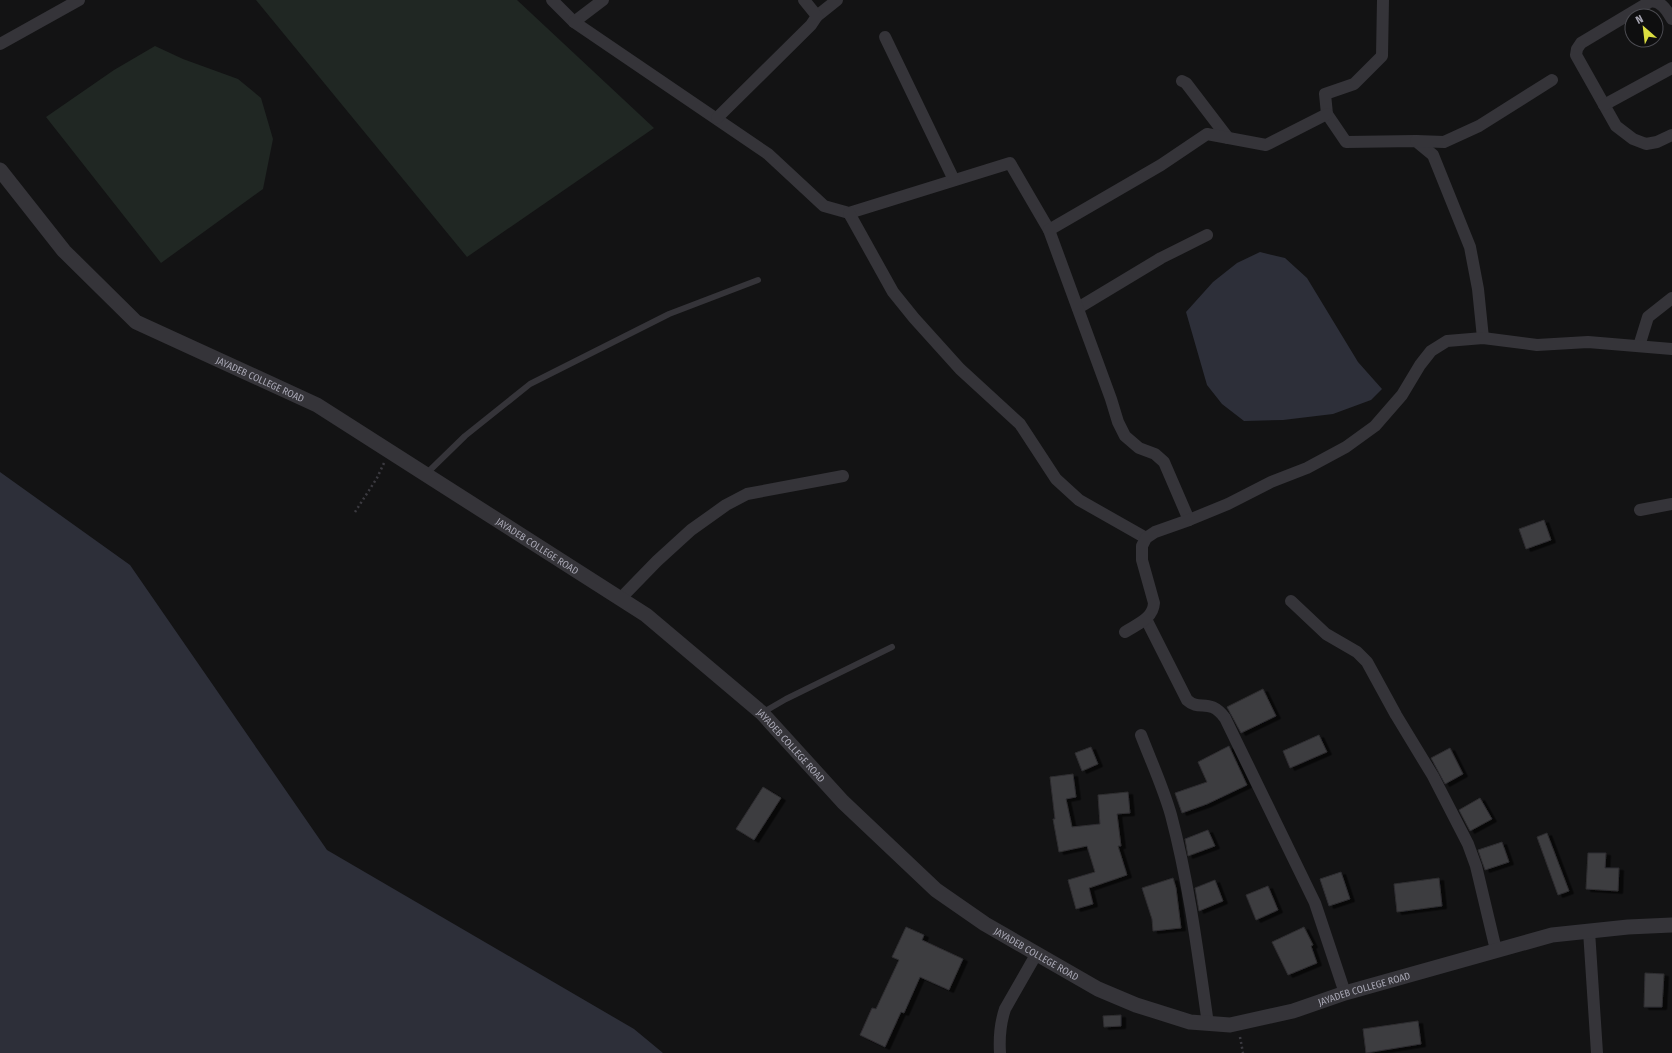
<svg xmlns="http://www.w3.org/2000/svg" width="1672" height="1053" viewBox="0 0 1672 1053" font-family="'Fira Sans Condensed',sans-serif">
<defs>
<filter id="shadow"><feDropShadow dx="4.5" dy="2.5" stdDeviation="0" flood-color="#0009"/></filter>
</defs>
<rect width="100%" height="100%" fill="#131314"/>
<g fill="#202723">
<polygon points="256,0 517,0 654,128 467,257"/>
<polygon points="155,46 183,59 238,79 261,98 273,139 263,189 161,263 46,117 114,70"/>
</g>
<g fill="#2d2f39">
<polygon points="1260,252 1285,258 1307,278 1358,362 1382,389 1371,400 1333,414 1283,420 1244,421 1222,404 1207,385 1186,312 1213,282 1237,263"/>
<polygon points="0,472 130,565 327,850 634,1029 663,1053 0,1053"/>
</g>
<g fill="#3e3d41" stroke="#2e2d30" filter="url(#shadow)">
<polygon points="1544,520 1551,540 1526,549 1519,529"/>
<polygon points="1263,689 1276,716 1241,733 1227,707"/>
<polygon points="1319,735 1327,752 1290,768 1283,751"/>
<polygon points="1229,746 1247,785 1207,804 1182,813 1175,793 1207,782 1198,762"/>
<polygon points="1091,747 1098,764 1082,771 1075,753"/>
<polygon points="1450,748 1463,774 1445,784 1431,758"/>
<polygon points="1073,774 1076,797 1066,799 1072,827 1100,824 1098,795 1128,792 1130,813 1117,814 1121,846 1118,846 1127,875 1089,888 1093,904 1076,909 1068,880 1095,872 1087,846 1059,852 1053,819 1055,819 1050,777"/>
<polygon points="763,787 781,798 754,840 736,829"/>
<polygon points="1480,798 1492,819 1470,831 1459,810"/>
<polygon points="1208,830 1215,846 1188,856 1185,839"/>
<polygon points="1547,833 1569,891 1558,895 1537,837"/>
<polygon points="1502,842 1509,862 1485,870 1478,850"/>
<polygon points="1588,853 1606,853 1605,868 1619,868 1618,891 1586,889"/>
<polygon points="1341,872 1350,899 1329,906 1320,879"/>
<polygon points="1173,878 1176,888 1181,928 1153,931 1152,919 1142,888"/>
<polygon points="1439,878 1442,906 1397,912 1394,884"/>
<polygon points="1215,880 1223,901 1199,911 1195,888"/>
<polygon points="1268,886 1278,910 1256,920 1246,895"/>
<polygon points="906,927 924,935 922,940 963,959 949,990 920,977 904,1013 901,1012 885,1047 860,1035 872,1008 876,1009 899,960 892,957"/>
<polygon points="1304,927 1313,945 1311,946 1317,963 1288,975 1272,942"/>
<polygon points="1645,973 1664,974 1662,1007 1644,1007"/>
<polygon points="1121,1015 1121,1026 1104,1027 1103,1016"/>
<polygon points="1418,1021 1421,1044 1366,1053 1363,1029"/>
</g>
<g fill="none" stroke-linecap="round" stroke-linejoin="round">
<g stroke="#3b3a40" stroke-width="2.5" stroke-dasharray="2 3" stroke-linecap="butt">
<polyline points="355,512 377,478 384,463"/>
<polyline points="1240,1037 1243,1053"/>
</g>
<g stroke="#353439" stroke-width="6">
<polyline points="426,474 465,436 530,384 669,314 758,280"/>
<polyline points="762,713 786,699 892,647"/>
</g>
<g stroke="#353439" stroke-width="12">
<polyline points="552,0 574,22"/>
<polyline points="603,0 574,22 768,154 824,206 849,213 1010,163 1049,230"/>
<polyline points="1383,0 1382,56 1354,84 1325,94 1327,114 1346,142 1416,141 1433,155 1470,247 1478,289 1483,338"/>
<polyline points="817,16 837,0"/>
<path d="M1672 19C1667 11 1663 2 1651 1L1581 43 1577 49 1576 55 1616 126 1633 139 1646 144 1657 142 1672 135"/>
<polyline points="885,37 954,180"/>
<polyline points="0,44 79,0"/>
<polyline points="1182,81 1186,83 1228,138"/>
<polyline points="1604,105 1672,68"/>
<polyline points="717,118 811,25 817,16 804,0"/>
<polyline points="1416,141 1444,142 1479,126 1552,80"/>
<polyline points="849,213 893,292 914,318 960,369 1020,424 1056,479 1079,500 1146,538"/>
<polyline points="1078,308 1161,258 1207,235"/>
<polyline points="1639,346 1648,317 1672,298"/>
<polyline points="1640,510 1672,504"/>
<polyline points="1189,520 1164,462 1155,454 1139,448 1125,436 1118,422 1111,399 1049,230 1161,165 1207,134 1266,145 1327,114"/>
<polyline points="620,599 657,561 691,530 726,505 747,494 843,476"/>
<polyline points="1291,601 1326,634 1357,652 1367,662 1396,715 1433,776 1468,844 1476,866 1496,950"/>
<path d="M1146 619 1187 700C1200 712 1209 697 1225 718L1315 903 1345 993"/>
<path d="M1125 632C1137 624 1153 619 1154 603L1142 560V546L1146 538 1155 532 1189 520 1228 504 1271 482 1307 468 1346 447 1375 426 1402 395 1420 365 1431 351 1447 341 1483 338 1537 345 1588 342 1672 349"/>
<path d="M1141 735C1151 761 1163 787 1171 815 1189 883 1198 954 1208 1024"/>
<polyline points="1589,931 1597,1053"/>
<path d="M1000 1053C999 1037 1000 1024 1005 1009L1037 953"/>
</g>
<path stroke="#353439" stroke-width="15" id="s1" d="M0 170 64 251 136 322 317 405 646 615 762 713 843 802 936 890 985 924 1098 989 1136 1005 1190 1022 1230 1025 1293 1011 1345 993 1552 935 1628 927 1672 925"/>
</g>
<g text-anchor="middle" stroke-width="3.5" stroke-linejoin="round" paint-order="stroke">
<g font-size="10" fill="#a7a6b3" stroke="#0e0e0f">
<text dy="4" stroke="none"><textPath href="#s1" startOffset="341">JAYADEB COLLEGE ROAD</textPath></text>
<text dy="4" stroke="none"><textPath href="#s1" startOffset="665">JAYADEB COLLEGE ROAD</textPath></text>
<text dy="4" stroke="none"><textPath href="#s1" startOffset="989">JAYADEB COLLEGE ROAD</textPath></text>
<text dy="4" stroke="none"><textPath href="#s1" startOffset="1313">JAYADEB COLLEGE ROAD</textPath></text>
<text dy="4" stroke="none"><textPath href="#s1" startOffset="1661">JAYADEB COLLEGE ROAD</textPath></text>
</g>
</g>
<g transform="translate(1644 28) rotate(332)"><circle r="19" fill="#0e0e0f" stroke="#4b4b51"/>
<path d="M0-3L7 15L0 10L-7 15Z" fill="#dbde41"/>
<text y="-6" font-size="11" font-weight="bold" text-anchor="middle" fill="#a7a6b3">N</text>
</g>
</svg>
